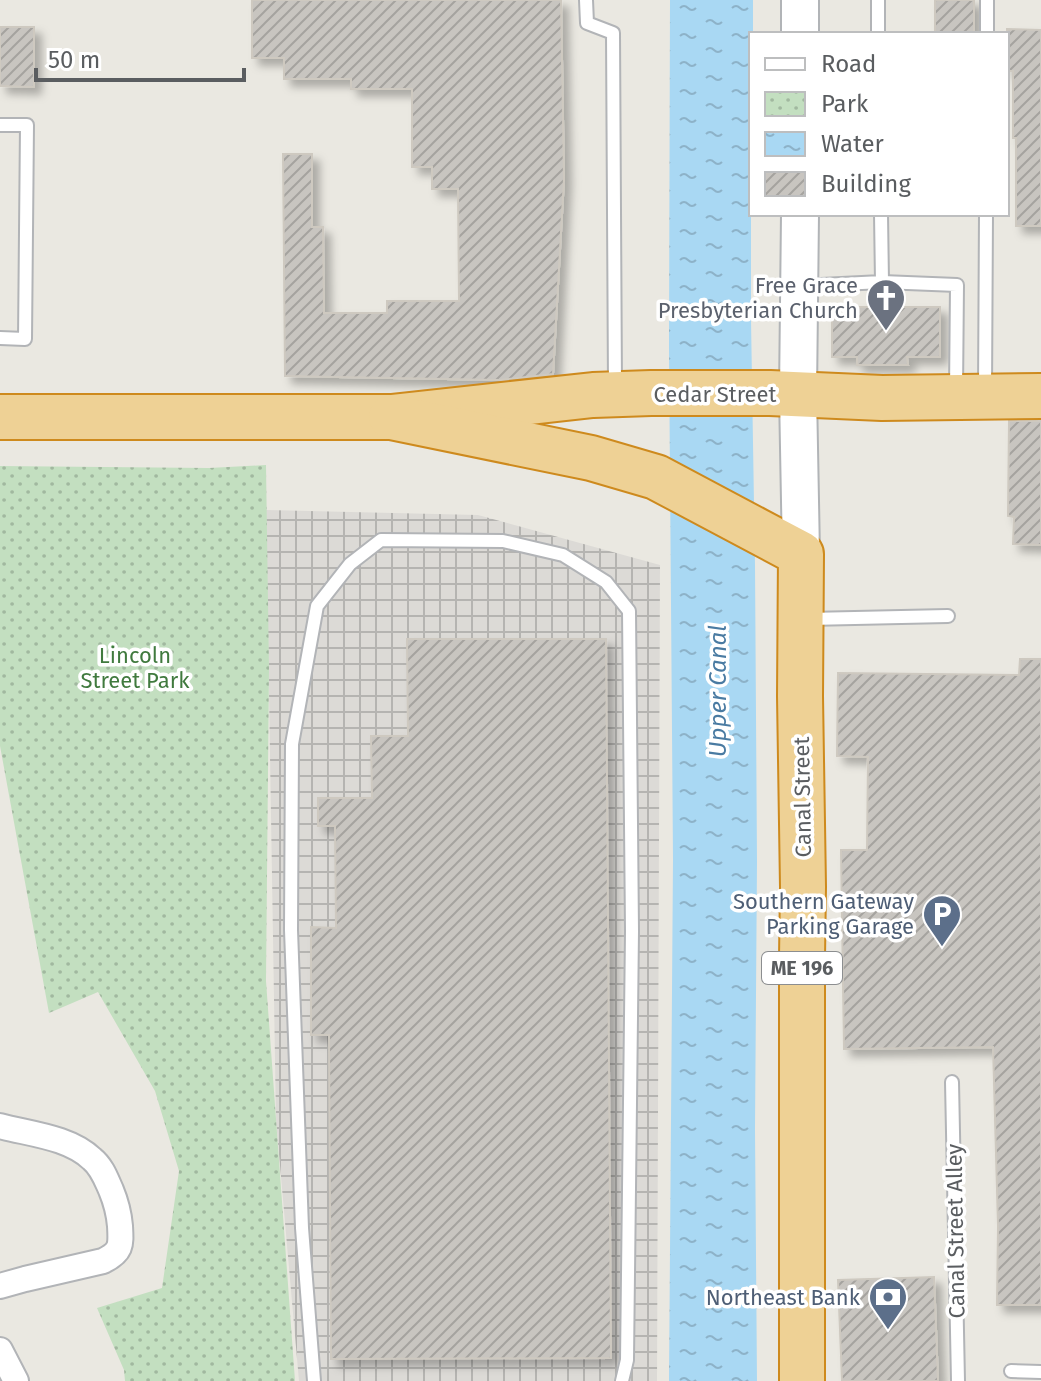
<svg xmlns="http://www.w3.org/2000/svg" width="1041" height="1381" viewBox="0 0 1041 1381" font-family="'Fira Sans',sans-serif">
<defs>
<pattern id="industrial-grid" width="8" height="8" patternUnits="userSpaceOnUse" patternTransform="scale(2)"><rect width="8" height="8" fill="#dcdad6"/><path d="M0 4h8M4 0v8" fill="none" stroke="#b5b4b1"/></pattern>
<pattern id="park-dots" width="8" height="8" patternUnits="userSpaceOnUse" patternTransform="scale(2)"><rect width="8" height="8" fill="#c3dfc0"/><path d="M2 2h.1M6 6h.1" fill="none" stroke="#a1b89f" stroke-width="1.8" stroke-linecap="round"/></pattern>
<pattern id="water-ripples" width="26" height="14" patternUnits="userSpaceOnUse" patternTransform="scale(2)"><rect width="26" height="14" fill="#a9d8f3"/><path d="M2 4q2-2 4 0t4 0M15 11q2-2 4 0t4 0" fill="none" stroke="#8db2c8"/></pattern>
<pattern id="building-hatch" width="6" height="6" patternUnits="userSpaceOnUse" patternTransform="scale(2)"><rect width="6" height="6" fill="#c8c5c0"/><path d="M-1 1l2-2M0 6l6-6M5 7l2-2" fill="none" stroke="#a5a39f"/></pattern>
<filter id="shadow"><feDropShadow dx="7" dy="7" stdDeviation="4" flood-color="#0004"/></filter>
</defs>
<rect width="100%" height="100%" fill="#eae8e1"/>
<polygon fill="url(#industrial-grid)" points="266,510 478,515 660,565 657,1381 299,1381 276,1120"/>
<polygon fill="url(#park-dots)" points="266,465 269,668 266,981 295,1381 125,1381 124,1370 97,1308 162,1288 179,1171 155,1091 98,992 49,1013 0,746 0,466 209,468"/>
<polygon fill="url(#water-ripples)" points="670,0 753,0 753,34 751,34 751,319 755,565 757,862 755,1130 757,1381 669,1381 673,859 669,348"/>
<g fill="url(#building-hatch)" stroke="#cec9c0" stroke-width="2" filter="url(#shadow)">
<polygon points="252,0 561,0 564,179 553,374 500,380 285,376 283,154 312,154 312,227 323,227 324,313 387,313 387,301 459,301 458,189 432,189 432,167 412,167 412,89 351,89 351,79 284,79 284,58 252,58"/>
<rect x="935" y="0" width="39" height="34"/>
<polygon points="0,27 34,27 34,87 0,86"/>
<polygon points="1007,29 1041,30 1041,226 1016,226 1016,138 1013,138 1013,71 1007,71"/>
<polygon points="832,307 940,307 940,357 907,357 908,365 857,365 857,357 832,357"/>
<polygon points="1009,421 1041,421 1041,545 1013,544 1014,517 1008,516"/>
<polygon points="407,639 606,639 611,1358 331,1359 329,1035 311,1035 311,927 336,928 335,826 318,826 318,798 372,798 371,736 408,736"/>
<polygon points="1020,659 1041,659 1041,1305 997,1305 998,1226 993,1047 844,1049 841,850 867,850 868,757 837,756 838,673 1019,675"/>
<polygon points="934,1277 938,1381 842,1381 838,1280"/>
</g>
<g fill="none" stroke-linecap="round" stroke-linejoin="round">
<g stroke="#b2b4b7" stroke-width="16">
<g id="lane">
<polyline points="586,0 587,23 613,33 615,387"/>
<polyline points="878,0 878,34"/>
<polyline points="987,34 987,0"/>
<polyline points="0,125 27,125 25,339 0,338"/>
<polyline points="882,282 957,285 956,391"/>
<polyline points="801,286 882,282 881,214"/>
<polyline points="985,391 986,214"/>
<polyline points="808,619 948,616"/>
<polyline points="952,1082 958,1381"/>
<polyline points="1011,1371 1041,1372"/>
<polyline points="314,1381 302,1228 291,930 292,744 317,606 350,564 381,540 503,541 563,555 606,582 629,611 632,931 627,1360 622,1381"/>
</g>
</g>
<g stroke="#b2b4b7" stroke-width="28">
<g id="street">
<path d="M0 1126C30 1134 69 1137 92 1159 102 1167 106 1179 111 1190 116 1202 119 1214 120 1226 121 1245 122 1252 103 1261L25 1279 0 1286"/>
<polyline points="0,1350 16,1381"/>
</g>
</g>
<g stroke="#b1b4b7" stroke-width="40">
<g id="secondary">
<polyline points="800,0 800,34"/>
<polyline points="800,214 798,394 801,554"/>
</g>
</g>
<g stroke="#ce8a1d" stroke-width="48">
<g id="highway">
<polyline points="0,417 391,417 593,395 651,393 770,393 882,398 1041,396"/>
<polyline points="391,417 591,458 656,477 801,554 800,696 803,887 802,958 802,1381"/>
</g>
</g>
<use href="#lane" stroke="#fff" stroke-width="12"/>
<use href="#street" stroke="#fff" stroke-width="24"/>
<use href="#secondary" stroke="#fff" stroke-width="36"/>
<use href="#highway" stroke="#eed195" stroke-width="44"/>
</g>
<defs>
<g id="church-pin" transform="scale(2)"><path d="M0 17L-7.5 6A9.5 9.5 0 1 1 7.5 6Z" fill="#6b7280" stroke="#fff"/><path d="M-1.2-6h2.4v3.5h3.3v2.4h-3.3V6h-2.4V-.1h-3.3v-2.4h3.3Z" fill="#fff"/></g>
<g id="parking-pin" transform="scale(2)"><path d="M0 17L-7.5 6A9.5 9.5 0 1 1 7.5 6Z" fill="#5c6f8a" stroke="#fff"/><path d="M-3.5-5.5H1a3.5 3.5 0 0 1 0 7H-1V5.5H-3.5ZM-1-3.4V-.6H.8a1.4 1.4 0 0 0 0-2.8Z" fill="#fff"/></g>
<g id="bank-pin" transform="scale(2)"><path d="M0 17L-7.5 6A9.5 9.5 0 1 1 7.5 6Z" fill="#5c6f8a" stroke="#fff"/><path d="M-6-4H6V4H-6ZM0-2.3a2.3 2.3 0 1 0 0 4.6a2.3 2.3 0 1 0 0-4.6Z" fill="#fff"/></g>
</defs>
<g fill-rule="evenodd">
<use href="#church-pin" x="886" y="298"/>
<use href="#parking-pin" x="942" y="914"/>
<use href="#bank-pin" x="888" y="1297"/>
</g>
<g text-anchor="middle" stroke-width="7" stroke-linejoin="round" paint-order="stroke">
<rect fill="#fff" stroke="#8c8e90" stroke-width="2" x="762" y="952" width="80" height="32" rx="6"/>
<g font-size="20" font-weight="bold" fill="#5a5d60">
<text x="802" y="975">ME 196</text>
</g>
<g font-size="22" fill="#5b616d" stroke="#fff" text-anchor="end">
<text x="858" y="293">Free Grace<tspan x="858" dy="25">Presbyterian Church</tspan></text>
</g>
<g font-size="22" fill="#5a5d60" stroke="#fff">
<text x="715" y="402">Cedar Street</text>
<text transform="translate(802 797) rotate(-91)" y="8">Canal Street</text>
<text transform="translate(955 1231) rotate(-91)" y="8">Canal Street Alley</text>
</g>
<g font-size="22" fill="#407a3e" stroke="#fff">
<text x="135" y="663">Lincoln<tspan x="135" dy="25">Street Park</tspan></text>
</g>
<g font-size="22" fill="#4e5e75" stroke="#fff" text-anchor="end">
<text x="914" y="909">Southern Gateway<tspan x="914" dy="25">Parking Garage</tspan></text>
<text x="860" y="1305">Northeast Bank</text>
</g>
<g font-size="24" font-style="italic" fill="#4a7ba2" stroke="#fff">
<text transform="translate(718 691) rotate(-90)" y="8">Upper Canal</text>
</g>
</g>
<rect x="749" y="32" width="260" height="184" fill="#ffffff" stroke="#bdbebf" stroke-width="2"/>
<rect x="765" y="58" width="40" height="12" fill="#ffffff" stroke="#bdbebf" stroke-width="2"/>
<text x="821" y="72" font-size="24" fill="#5a5d60">Road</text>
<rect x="765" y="92" width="40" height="24" fill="url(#park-dots)" stroke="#bdbebf" stroke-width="2"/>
<text x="821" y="112" font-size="24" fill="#5a5d60">Park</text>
<rect x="765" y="132" width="40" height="24" fill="url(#water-ripples)" stroke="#bdbebf" stroke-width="2"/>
<text x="821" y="152" font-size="24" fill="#5a5d60">Water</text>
<rect x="765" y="172" width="40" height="24" fill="url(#building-hatch)" stroke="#bdbebf" stroke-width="2"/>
<text x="821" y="192" font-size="24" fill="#5a5d60">Building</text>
<path d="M36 68v12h208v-12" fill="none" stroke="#5a5d60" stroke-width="4"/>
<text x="48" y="68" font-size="24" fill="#5a5d60" stroke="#ffffff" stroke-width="6" paint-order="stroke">50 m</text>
</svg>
